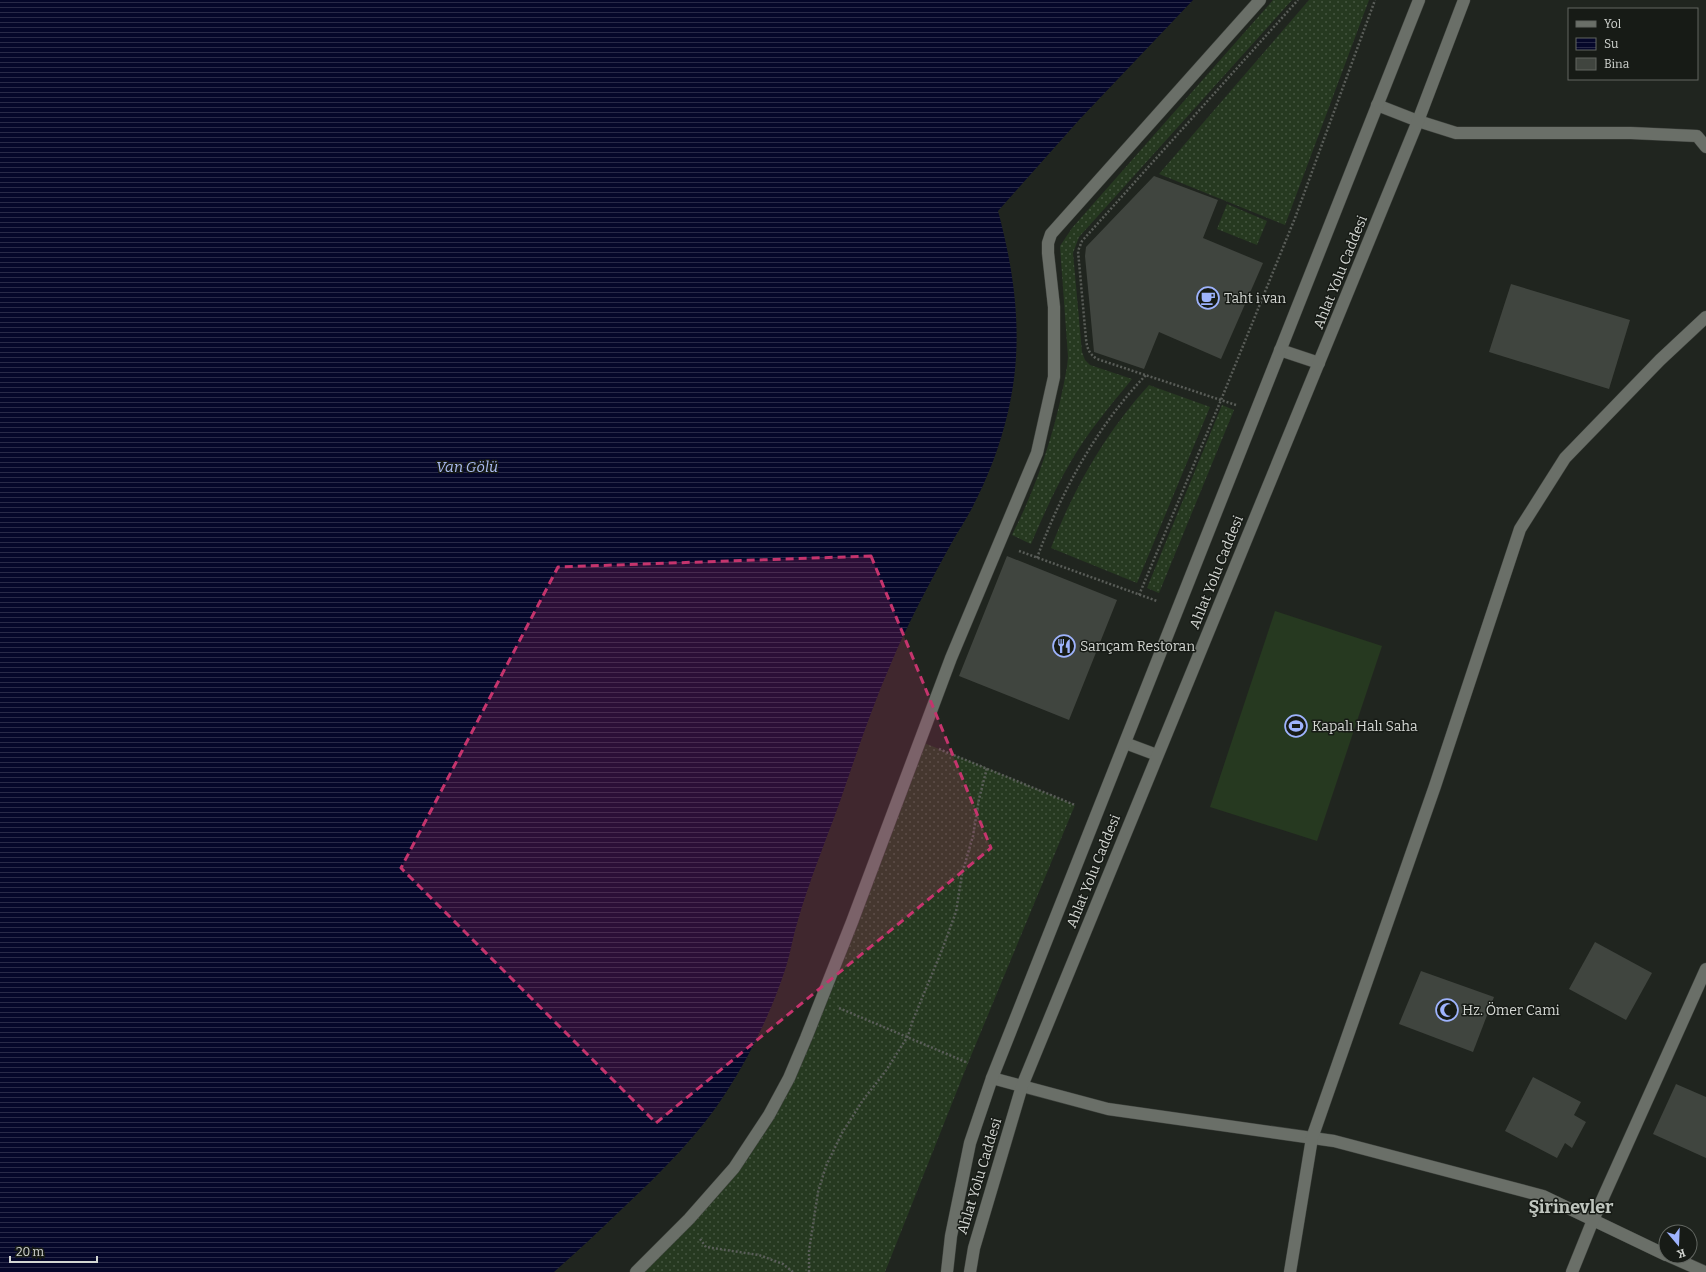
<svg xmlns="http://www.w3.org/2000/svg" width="1706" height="1272" viewBox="0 0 1706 1272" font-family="Bitter,serif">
<defs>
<pattern id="grass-dots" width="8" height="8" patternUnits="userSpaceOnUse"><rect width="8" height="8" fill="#263920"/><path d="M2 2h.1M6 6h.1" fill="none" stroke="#455540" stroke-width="1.8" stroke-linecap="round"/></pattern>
<pattern id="water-rules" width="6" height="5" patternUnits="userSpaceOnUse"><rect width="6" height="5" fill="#05072a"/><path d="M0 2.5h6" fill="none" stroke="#292a48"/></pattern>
</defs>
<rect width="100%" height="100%" fill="#20251f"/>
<g fill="url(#grass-dots)">
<path d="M1273 0H1292L1079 237 1073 253 1082 352 1085 360 1090 365 1132 379C1110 406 1087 433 1070 463 1055 489 1043 516 1031 544L1012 535C1039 482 1057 425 1067 367L1068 357 1060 246 1072 228Z"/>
<polygon points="1309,0 1369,0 1285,225 1159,174"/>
<polygon points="1227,204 1267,221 1257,245 1217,229"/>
<path d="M1149 385 1210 407 1137 583 1051 548C1073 489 1106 432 1149 385Z"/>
<polygon points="1222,405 1234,410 1159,593 1147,588"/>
<polygon points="919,741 987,768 1075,805 968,1063 885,1272 636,1272 689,1219 769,1115"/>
</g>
<polygon fill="#263920" points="1275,611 1382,646 1317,841 1210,807"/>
<path fill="url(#water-rules)" d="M0 0H1193L1079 120 998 211C1016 278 1024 344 1008 412 1000 446 988 477 972 508 966 520 958 531 951 544 930 582 909 621 892 661 871 709 855 758 838 807 824 845 809 882 798 920 793 935 791 951 786 967 772 1010 752 1052 727 1091 699 1135 662 1171 624 1207 601 1229 578 1251 554 1272H0Z"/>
<g fill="#40453f">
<polygon points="1154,176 1218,200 1203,238 1263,263 1221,359 1159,332 1144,369 1094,352 1085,256 1086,247"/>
<polygon points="1511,284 1630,320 1609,389 1489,352"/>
<polygon points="1007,556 1117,600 1069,720 959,676"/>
<polygon points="1595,942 1652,973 1626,1020 1569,989"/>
<polygon points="1421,971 1494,997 1473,1052 1399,1024"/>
<polygon points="1533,1077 1581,1102 1574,1115 1586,1122 1572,1148 1565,1143 1557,1158 1505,1131"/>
<polygon points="1676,1084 1706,1097 1706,1158 1653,1134"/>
</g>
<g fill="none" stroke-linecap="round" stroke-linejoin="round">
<g stroke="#3e423d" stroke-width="13">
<g id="street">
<polyline points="1377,105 1418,121 1456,133 1631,133 1697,136 1706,147"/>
<polyline points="1280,350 1319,363"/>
<polyline points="1125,743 1157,755"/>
<polyline points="992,1078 1108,1109 1334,1141 1543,1196 1666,1255"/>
<polyline points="1669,1256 1705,1272"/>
<polyline points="636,1272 689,1219 734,1168 769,1115 789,1078 806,1038 852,922 951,658 1037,453 1054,377 1054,307 1048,253 1048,243 1051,234 1260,0"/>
<polyline points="1290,1272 1312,1138 1435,786 1520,529 1565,458 1660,360 1706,317"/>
<polyline points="1572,1272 1593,1220 1706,969"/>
</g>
</g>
<g stroke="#3e423d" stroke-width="13">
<g id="secondary">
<polyline points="947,1272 951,1236 970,1143 992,1078 1419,0"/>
<polyline points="970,1272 974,1248 1022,1086 1418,121 1464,0"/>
</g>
</g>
<g stroke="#595d58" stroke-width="2.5" stroke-dasharray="2 2" stroke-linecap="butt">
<path d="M1236 405 1097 359C1089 354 1087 348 1086 339L1078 251 1082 241 1298 0"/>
<polyline points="1019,551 1157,601"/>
<path d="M1037 558C1061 492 1097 426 1146 375"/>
<polyline points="1139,595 1221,400 1295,218 1375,0"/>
<polyline points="939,749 1075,805"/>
<polyline points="839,1008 968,1063"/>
<polyline points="700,1239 706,1247 759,1255 783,1264 793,1272"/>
<polyline points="809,1272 809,1251 818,1192 826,1166 842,1133 863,1100 885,1072 908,1036 913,1020 942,950 956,912 962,874 973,836 979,799 987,768"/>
</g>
<use href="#street" stroke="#6a6f68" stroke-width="12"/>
<use href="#secondary" stroke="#6a6f68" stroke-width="12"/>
</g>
<path fill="#c5346d" fill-opacity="0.2" stroke="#c5346d" stroke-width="3" stroke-dasharray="8 5" stroke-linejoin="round" d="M871 556 991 848 656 1123 401 868 558 567Z"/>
<defs>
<g id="cafe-ring" transform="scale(1.15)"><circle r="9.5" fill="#171b16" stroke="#9eb3fd" stroke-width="1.5"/><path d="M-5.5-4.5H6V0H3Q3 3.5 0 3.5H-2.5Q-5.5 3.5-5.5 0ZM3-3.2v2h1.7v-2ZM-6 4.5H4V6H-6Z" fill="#9eb3fd"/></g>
<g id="restaurant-ring" transform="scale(1.15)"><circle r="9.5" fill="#171b16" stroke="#9eb3fd" stroke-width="1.5"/><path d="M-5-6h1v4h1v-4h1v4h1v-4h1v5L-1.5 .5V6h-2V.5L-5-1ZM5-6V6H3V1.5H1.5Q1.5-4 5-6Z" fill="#9eb3fd"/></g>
<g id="stadium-ring" transform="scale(1.15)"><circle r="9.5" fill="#171b16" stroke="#9eb3fd" stroke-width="1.5"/><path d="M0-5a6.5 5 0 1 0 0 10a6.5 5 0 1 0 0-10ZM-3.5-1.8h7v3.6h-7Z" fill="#9eb3fd"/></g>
<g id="mosque-ring" transform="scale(1.15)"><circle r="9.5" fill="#171b16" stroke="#9eb3fd" stroke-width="1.5"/><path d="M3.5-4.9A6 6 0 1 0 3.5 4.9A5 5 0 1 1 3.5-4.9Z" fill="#9eb3fd"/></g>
</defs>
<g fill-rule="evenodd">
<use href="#cafe-ring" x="1208" y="298"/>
<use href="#restaurant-ring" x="1064" y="646"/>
<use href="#stadium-ring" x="1296" y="726"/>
<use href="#mosque-ring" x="1447" y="1010"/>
</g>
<g text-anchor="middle" stroke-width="3" stroke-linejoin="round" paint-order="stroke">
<g font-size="14" fill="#d3d6d2" stroke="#171b16">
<text transform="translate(1340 272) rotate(-68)" y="5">Ahlat Yolu Caddesi</text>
<text transform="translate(1216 572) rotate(-68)" y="5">Ahlat Yolu Caddesi</text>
<text transform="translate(1093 871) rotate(-68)" y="5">Ahlat Yolu Caddesi</text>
<text transform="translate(979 1176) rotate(-73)" y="5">Ahlat Yolu Caddesi</text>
</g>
<g font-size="14" fill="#d3d6d2" stroke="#171b16" text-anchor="start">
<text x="1224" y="303">Taht i van</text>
<text x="1080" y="651">Sarıçam Restoran</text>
<text x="1312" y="731">Kapalı Halı Saha</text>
<text x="1462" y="1015">Hz. Ömer Cami</text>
</g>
<g font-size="15" font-style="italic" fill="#abbcf3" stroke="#171b16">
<text x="467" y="472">Van Gölü</text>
</g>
<g font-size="18" font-weight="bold" fill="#bfc5be" stroke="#171b16">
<text x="1571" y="1213">Şirinevler</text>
</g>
</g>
<rect x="1568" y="8" width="130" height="72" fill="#171b16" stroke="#626661"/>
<rect x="1576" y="21" width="20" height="6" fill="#6a6f68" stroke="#626661"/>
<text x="1604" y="28" font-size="12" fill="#d3d6d2">Yol</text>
<rect x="1576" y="38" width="20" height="12" fill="url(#water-rules)" stroke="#626661"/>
<text x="1604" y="48" font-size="12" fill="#d3d6d2">Su</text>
<rect x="1576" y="58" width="20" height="12" fill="#40453f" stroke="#626661"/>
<text x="1604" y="68" font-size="12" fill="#d3d6d2">Bina</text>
<g transform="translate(1678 1244) rotate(161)"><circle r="19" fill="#171b16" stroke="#626661"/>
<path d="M0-3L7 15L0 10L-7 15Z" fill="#9eb3fd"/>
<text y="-6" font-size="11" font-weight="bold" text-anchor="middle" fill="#d3d6d2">K</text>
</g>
<path d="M10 1256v6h87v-6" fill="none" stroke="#d3d6d2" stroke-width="2"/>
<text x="16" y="1256" font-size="12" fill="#d3d6d2" stroke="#171b16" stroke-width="3" paint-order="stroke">20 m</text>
</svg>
